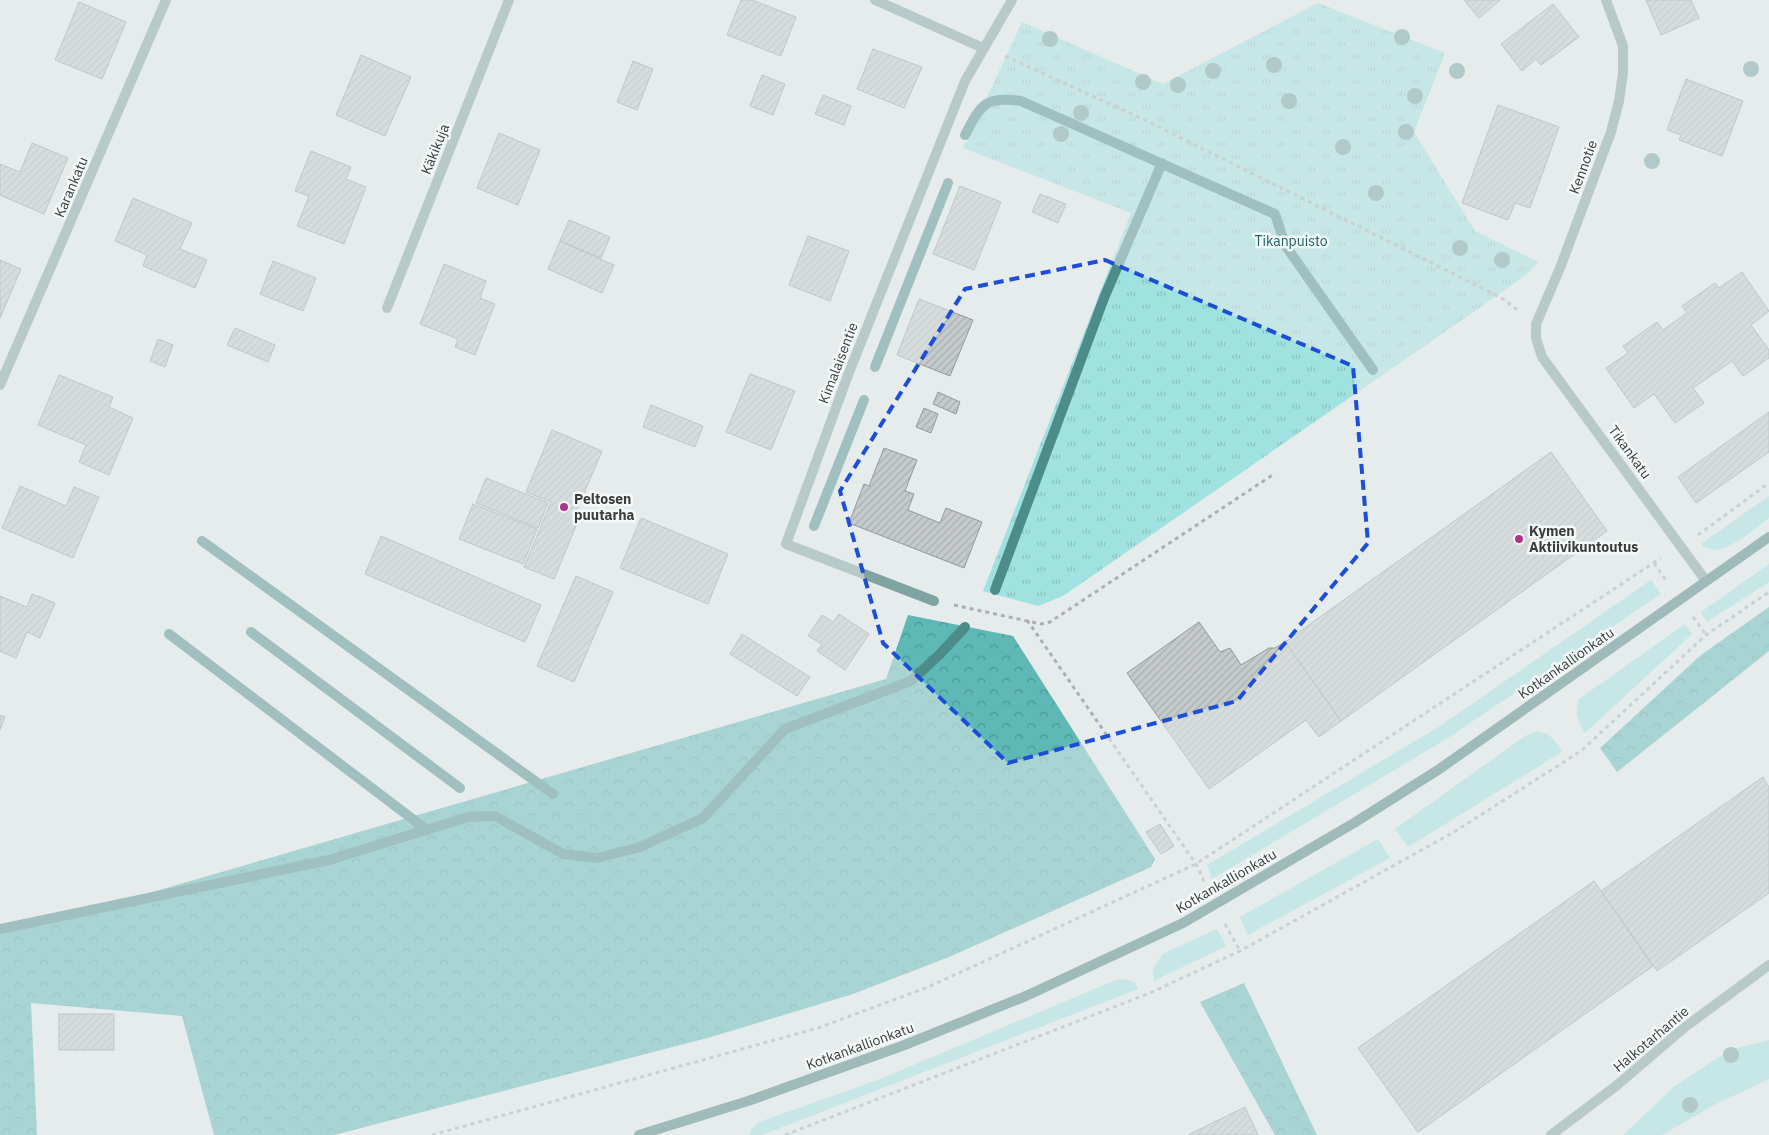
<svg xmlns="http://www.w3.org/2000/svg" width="1769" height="1135" viewBox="0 0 1769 1135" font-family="'IBM Plex Sans',sans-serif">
<defs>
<pattern id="forest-crowns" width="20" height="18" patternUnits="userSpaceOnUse" patternTransform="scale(1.25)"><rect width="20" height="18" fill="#5db8b6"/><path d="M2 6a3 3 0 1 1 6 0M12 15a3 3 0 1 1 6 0" fill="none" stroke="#4e9795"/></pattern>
<pattern id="park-tufts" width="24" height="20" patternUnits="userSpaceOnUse" patternTransform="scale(1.25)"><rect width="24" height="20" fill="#9fe2e0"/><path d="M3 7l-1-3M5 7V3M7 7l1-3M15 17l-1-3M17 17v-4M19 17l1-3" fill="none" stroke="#8ac3c1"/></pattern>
<pattern id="building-hatch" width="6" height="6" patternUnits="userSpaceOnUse" patternTransform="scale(1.25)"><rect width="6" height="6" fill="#c5caca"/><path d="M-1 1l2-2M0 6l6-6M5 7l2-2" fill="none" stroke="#aaaeae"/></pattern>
</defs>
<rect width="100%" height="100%" fill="#e6ebeb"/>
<g fill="#9fe2e0">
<path d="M1769 496V518C1754 529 1718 563 1701 544Z"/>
<polygon points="1769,564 1769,582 1707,622 1701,612"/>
<polygon points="1651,580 1661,594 1448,738 1212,879 1207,865 1440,726"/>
<path d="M1685 624 1692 634 1585 733C1577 720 1574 713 1579 699Z"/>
<path d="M1537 731C1551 733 1555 741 1562 752L1408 847 1395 829 1525 736Z"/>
<polygon points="1378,839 1390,858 1248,935 1240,917"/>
<polygon points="1217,929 1226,946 1154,981 1153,970 1162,954"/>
<polygon points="1123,979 1135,982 1138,989 762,1135 750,1135 751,1129 759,1122 880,1079 1116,980"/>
<polygon points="1769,1040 1769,1079 1714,1105 1662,1135 1623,1135 1675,1086 1730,1050"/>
</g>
<g fill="url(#forest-crowns)">
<polygon points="1769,607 1769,651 1617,772 1600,748 1701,655"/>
<polygon points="908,615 1013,636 1155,859 1151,867 949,957 853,994 711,1037 334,1135 214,1135 182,1016 31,1003 37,1135 0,1135 0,933 94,909 886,679"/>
<polygon points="1244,983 1317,1135 1275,1135 1200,1002"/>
</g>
<polygon fill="url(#park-tufts)" points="1318,3 1445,53 1414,132 1475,231 1538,262 1526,275 1475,311 1063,596 1038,606 983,591 1131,213 963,148 1022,22 1163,84"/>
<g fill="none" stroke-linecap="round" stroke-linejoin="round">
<g stroke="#4c8d8b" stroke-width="10">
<path d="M965 135C981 105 984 96 1021 101L1275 214 1285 245 1373 370"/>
<polyline points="875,367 948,183"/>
<polyline points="814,526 864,400"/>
<polyline points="202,541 553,794"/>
<polyline points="995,590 1104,298 1162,163"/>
<polyline points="251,632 460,788"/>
<polyline points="169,634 427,830"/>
<polyline points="0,929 329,860 468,817 495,816 563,854 597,858 640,847 703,818 785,729 911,681 940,654 965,627"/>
</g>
</g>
<g fill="url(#building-hatch)" stroke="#949999">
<polygon points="741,0 752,0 796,17 781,56 727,35"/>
<polygon points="1464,0 1500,0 1479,18"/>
<polygon points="1646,0 1691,0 1699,18 1661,35"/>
<polygon points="79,2 126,22 102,79 55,60"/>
<polygon points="1553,4 1579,37 1541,65 1536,59 1522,71 1501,44"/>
<polygon points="873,49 922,67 904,108 857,89"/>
<polygon points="361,55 411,77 385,136 336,115"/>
<polygon points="633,61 653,69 637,110 617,102"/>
<polygon points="762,75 785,84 773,115 750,106"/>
<polygon points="1686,79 1743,101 1722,156 1679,140 1681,135 1667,130"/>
<polygon points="823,95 851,106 844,125 815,114"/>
<polygon points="1498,105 1559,127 1530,208 1515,203 1508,220 1462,203"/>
<polygon points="499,133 540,150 518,205 477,188"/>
<polygon points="32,143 68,158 44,214 0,195 0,164 20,172"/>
<polygon points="311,151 351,167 346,179 366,187 344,244 297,226 309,196 295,191"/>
<polygon points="960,186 1001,202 974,270 933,254"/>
<polygon points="1040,194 1066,204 1058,223 1032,212"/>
<polygon points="133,198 192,223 180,249 207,260 195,288 143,266 147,255 115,241"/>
<polygon points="569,220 610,237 601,258 560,241"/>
<polygon points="808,236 849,251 830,301 789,285"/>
<polygon points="560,241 614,265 602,293 548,269"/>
<polygon points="0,260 21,269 0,318"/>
<polygon points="273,261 316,278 303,311 260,294"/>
<polygon points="444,264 486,281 480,298 495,304 475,355 455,347 458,339 420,324"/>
<polygon points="1742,272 1769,311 1751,325 1769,350 1769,358 1743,376 1732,361 1693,388 1704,403 1675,423 1654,394 1634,408 1606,368 1628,353 1623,346 1657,322 1663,330 1687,313 1682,306 1715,283 1719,288"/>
<polygon points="919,299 973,320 950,376 897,355"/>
<polygon points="235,328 275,345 268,362 227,345"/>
<polygon points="158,339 173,345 165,367 150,361"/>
<polygon points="750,374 795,391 771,450 726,432"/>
<polygon points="59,375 113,397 109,407 133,418 109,475 79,462 86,445 38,425"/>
<polygon points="938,392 960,402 956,414 933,404"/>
<polygon points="651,405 703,426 695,447 643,427"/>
<polygon points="924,408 938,414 931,433 916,427"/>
<polygon points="1769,412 1769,452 1696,503 1678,477"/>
<polygon points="552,430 602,451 576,512 581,514 554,579 524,567 551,502 526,492"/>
<polygon points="884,448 917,460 905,491 914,494 908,510 940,523 946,508 982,522 964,568 849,523 864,484 869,486"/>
<polygon points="1551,452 1607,531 1341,721 1285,642"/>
<polygon points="486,478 548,503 538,528 476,503"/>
<polygon points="20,486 66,506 74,487 99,497 73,558 2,528"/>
<polygon points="473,504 537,529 523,564 459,539"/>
<polygon points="641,518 728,554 708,604 620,568"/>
<polygon points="381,536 541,605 525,642 365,574"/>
<polygon points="576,576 613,592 574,682 537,666"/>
<polygon points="32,594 55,603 40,638 27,632 16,658 0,651 0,596 27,607"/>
<polygon points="839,614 869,634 845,670 817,651 822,644 808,636 822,615 833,622"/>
<polygon points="1199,622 1220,652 1230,648 1241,665 1269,648 1275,648 1285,642 1341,721 1319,737 1306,720 1209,789 1127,673"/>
<polygon points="742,634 810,677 797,696 730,654"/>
<polygon points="0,715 5,717 0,730"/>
<polygon points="1763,777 1769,787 1769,893 1657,971 1601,891"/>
<polygon points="1160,824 1174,846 1161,854 1146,832"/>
<polygon points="1594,881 1653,966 1418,1132 1358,1048"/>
<rect x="59" y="1014" width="55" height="36"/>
<polygon points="1245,1107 1258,1135 1188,1135"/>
</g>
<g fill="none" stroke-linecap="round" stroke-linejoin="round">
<g stroke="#acb0b0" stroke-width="3" stroke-dasharray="4 4" stroke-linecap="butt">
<polyline points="1005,56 1147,121 1500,297 1519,311"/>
<polyline points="1698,535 1769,483"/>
<polyline points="1654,563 1667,582"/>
<polyline points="954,605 1041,624 1050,622 1274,474"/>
<polyline points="1693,617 1706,635"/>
<polyline points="1027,620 1196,864 1206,885"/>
<polyline points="1225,924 1240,951"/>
<polyline points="432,1135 818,1028 928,987 1196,864 1661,558"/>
<polyline points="785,1135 1150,993 1240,951 1454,832 1581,751 1706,635 1769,592"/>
</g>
<g stroke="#7fa3a1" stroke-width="10">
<polyline points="875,0 983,48"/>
<polyline points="1606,0 1623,46 1623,73 1619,101 1611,132 1560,268 1536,324 1536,338 1542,357 1706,581"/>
<polyline points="387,308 509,0"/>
<polyline points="0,385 166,0"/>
<polyline points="934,601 786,544 848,375 965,81 1012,0"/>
<polyline points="1551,1135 1616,1086 1685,1027 1769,965"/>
</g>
<polyline stroke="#48807e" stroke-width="10" points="639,1135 748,1101 902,1046 1026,996 1183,923 1354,823 1438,770 1769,537"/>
</g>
<g fill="#74a09f">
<circle cx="1402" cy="37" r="8"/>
<circle cx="1050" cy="39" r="8"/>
<circle cx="1274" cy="65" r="8"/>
<circle cx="1751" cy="69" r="8"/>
<circle cx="1213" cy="71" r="8"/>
<circle cx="1457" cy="71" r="8"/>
<circle cx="1143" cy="82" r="8"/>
<circle cx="1178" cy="85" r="8"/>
<circle cx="1415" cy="96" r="8"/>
<circle cx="1289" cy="101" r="8"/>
<circle cx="1081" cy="113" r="8"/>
<circle cx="1406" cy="132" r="8"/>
<circle cx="1061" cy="134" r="8"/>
<circle cx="1343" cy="147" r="8"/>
<circle cx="1652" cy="161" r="8"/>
<circle cx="1376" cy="193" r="8"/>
<circle cx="1460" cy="248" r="8"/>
<circle cx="1502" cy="260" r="8"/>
<circle cx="1731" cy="1055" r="8"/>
<circle cx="1690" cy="1105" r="8"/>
</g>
<path d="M0 0H1769V1135H0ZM1105 260 1353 366 1368 543 1237 701 1008 763 883 643 840 491 965 289Z" fill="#e6ebeb" fill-opacity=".55" fill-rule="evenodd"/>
<path fill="none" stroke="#1d4ed8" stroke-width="4" stroke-dasharray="10 6" stroke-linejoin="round" d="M1105 260 1353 366 1368 543 1237 701 1008 763 883 643 840 491 965 289Z"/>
<g fill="#af3487" stroke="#f3f9f8" stroke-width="2">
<circle cx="564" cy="507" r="5"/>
<circle cx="1519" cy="539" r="5"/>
</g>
<g text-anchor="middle" stroke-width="5" stroke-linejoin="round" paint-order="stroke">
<g font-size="14" fill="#3b3d3d" stroke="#f3f9f8">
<text transform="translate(435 149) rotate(-68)" y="5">Käkikuja</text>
<text transform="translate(1583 167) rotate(-70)" y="5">Kennotie</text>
<text transform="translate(71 187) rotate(-67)" y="5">Karankatu</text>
<text transform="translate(838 363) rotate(-69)" y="5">Kimalaisentie</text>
<text transform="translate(1630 452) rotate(54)" y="5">Tikankatu</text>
<text transform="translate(1566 663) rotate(-35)" y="5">Kotkankallionkatu</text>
<text transform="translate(1226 881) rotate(-30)" y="5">Kotkankallionkatu</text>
<text transform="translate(1651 1039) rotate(-40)" y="5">Halkotarhantie</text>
<text transform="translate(860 1046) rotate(-20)" y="5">Kotkankallionkatu</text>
</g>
<g font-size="14" fill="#176361" stroke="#f3f9f8">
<text x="1291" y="246">Tikanpuisto</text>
</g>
<g font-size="14" font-weight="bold" fill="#3b3d3d" stroke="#f3f9f8" text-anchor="start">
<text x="574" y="504">Peltosen<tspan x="574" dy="16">puutarha</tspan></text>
<text x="1529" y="536">Kymen<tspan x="1529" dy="16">Aktiivikuntoutus</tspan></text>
</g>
</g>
</svg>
